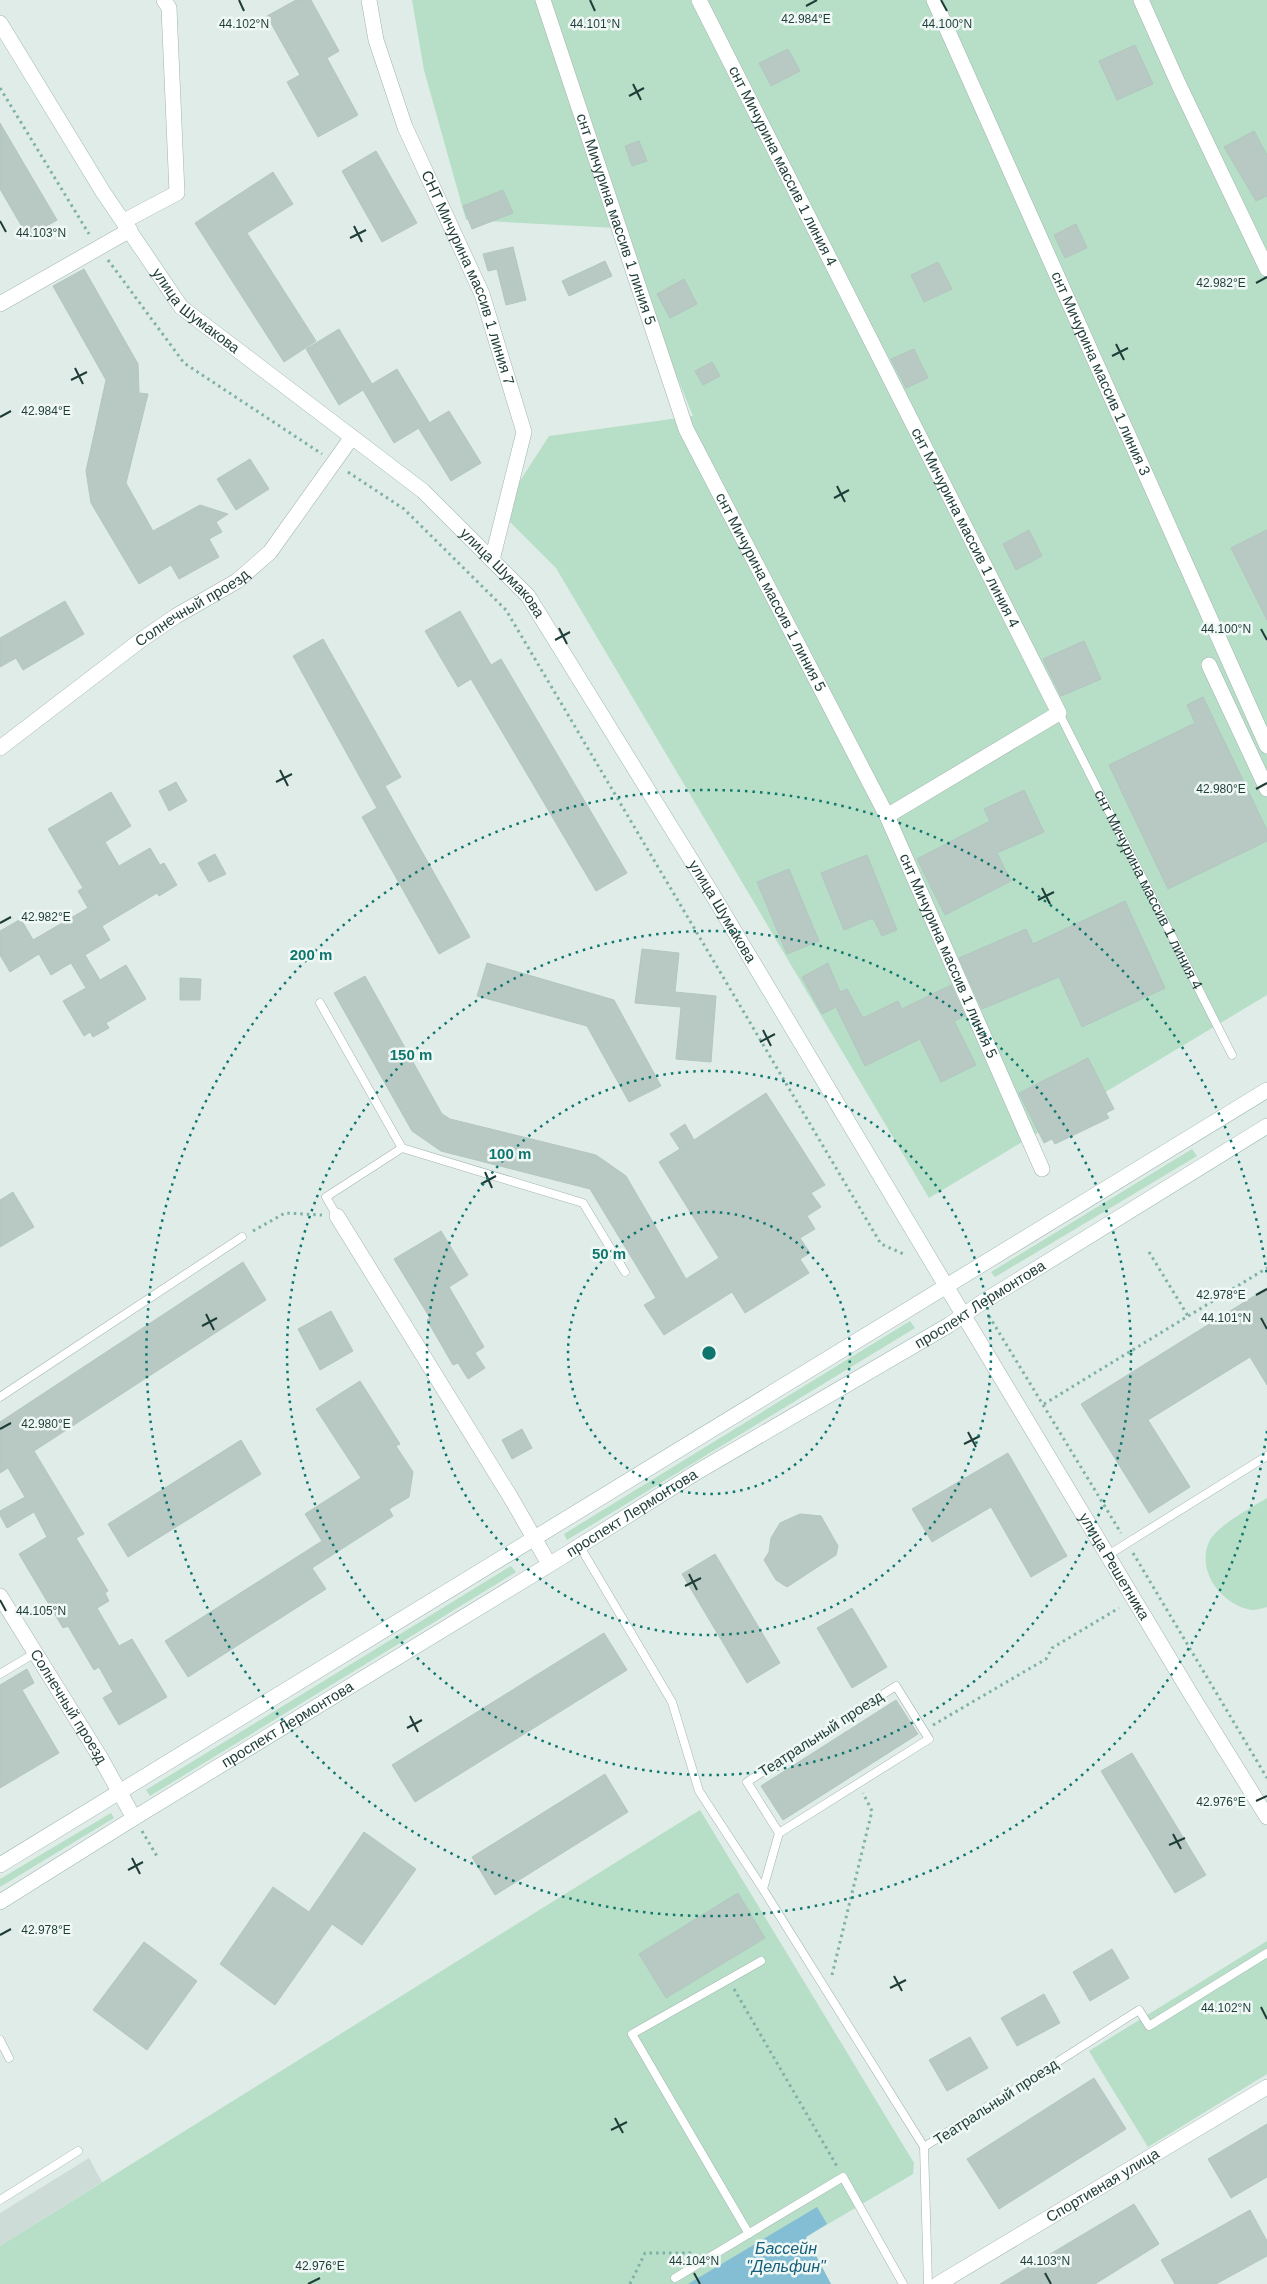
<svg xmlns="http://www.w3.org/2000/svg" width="1267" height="2284" viewBox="0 0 1267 2284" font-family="Helvetica,sans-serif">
<rect width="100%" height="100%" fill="#e0ece8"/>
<polygon fill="#cedcd7" points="89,2158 102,2182 0,2246 0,2213"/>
<g fill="#b7dec6">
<polygon points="412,0 1267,0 1267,995 929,1198 556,568 500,512 549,436 693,416 616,228 466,220 424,70"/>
<polygon points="1192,1149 1197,1156 995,1277 991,1272"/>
<polygon points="910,1321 915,1328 567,1540 564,1534"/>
<path d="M1267 1498V1607C1262 1608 1257 1610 1252 1610 1222 1605 1196 1572 1209 1542 1217 1525 1251 1508 1267 1498Z"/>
<polygon points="511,1566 516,1572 150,1796 146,1790"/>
<polygon points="700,1810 914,2163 913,2174 806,2237 831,2284 0,2284 0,2246"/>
<polygon points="111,1813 114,1818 0,1887 0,1879"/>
<polygon points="1267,1941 1267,2074 1148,2147 1089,2051"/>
</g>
<polygon fill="#84bed4" points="817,2207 827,2224 806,2237 831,2284 688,2284"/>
<g fill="#b8c9c4" stroke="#b2c6c0">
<polygon points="296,0 311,0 339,51 327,58 358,115 318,137 287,82 300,75 267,16"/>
<polygon points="1135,45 1153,84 1117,100 1099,61"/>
<polygon points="788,49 800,71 771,86 759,63"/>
<polygon points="0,123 57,220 28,237 0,189"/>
<polygon points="1254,131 1267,155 1267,196 1256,201 1224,147"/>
<polygon points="639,141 647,161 632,166 625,146"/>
<polygon points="376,151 417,223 382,242 342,171"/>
<polygon points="273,172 293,204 247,233 316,341 284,362 195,223"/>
<polygon points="503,190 513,213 472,229 463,206"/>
<polygon points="1076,224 1087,248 1065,258 1054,235"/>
<polygon points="513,247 526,300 506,305 497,269 488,271 483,254"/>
<polygon points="605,261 612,276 569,296 562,281"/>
<polygon points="938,262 952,289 924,302 911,275"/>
<polygon points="84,269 138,364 139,393 148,394 126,483 153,531 200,505 228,514 216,522 222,532 209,539 219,557 179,579 171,565 139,584 91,503 86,471 106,380 53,286"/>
<polygon points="684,279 697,304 670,318 657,294"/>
<polygon points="339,329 372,384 397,369 429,422 394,443 363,390 339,405 306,349"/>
<polygon points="914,349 928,378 906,388 891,359"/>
<polygon points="712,362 720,376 703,385 695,371"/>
<polygon points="449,411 481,463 451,481 419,429"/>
<polygon points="250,459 269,489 236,510 217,479"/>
<polygon points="1029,530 1042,556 1016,570 1003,544"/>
<polygon points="1267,530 1267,620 1231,548"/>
<polygon points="65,601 84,634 23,670 16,658 0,667 0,638"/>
<polygon points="460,611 491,665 501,659 627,873 596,891 471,679 458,687 425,631"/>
<polygon points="323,639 401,777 385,786 470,937 439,954 362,817 377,808 293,656"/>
<polygon points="1084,641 1101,679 1061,696 1043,659"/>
<polygon points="1203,697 1267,830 1267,841 1168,889 1109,765 1195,723 1187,705"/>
<polygon points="176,782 187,801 169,811 159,791"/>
<polygon points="1024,790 1044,832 997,853 1011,881 945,915 917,859 990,821 984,809"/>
<polygon points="111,792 131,826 105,842 119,866 150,848 160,865 164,863 177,885 159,896 157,893 102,926 110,940 85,955 100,980 126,965 146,999 106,1023 109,1028 93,1037 90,1032 84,1036 63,1001 86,988 71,963 51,975 39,954 10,972 0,955 0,931 21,919 33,940 88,908 78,891 83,888 48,829"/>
<polygon points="215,854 226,874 209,882 198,863"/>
<polygon points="867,855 897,930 882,936 873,918 844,930 821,873"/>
<polygon points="789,869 819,941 787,954 757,882"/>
<polygon points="1125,901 1165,988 1082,1027 1059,977 982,1009 959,958 1026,929 1033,944"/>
<polygon points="642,949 679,953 675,992 716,996 711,1062 676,1059 681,1007 635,1003"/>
<polygon points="487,963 614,1000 661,1086 629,1102 587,1026 477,996"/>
<polygon points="828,963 840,992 847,989 863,1018 898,1001 902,1009 951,985 965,1016 954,1021 976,1065 941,1082 920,1039 865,1066 836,1007 822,1014 802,977"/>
<polygon points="365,976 442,1114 450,1119 596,1155 626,1176 686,1279 719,1258 659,1162 680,1149 670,1134 685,1124 694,1140 766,1093 825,1185 811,1193 821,1207 807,1216 815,1229 800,1238 810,1253 800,1259 809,1273 745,1313 732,1292 664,1335 644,1305 656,1298 590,1189 441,1151 412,1131 334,993"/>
<polygon points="180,978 201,979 200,1000 180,1000"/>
<polygon points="1088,1058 1114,1109 1106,1113 1109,1118 1055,1144 1052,1139 1044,1143 1019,1093"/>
<polygon points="13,1192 34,1227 0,1247 0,1200"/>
<polygon points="441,1231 468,1275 449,1287 484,1347 475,1353 485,1368 468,1379 458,1363 453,1365 427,1320 430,1318 394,1259"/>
<polygon points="243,1262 266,1300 34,1451 84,1534 76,1538 108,1591 105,1593 109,1601 97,1608 119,1646 132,1639 167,1697 119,1725 103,1698 113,1692 99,1667 94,1670 68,1626 63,1628 19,1554 47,1537 34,1512 7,1528 0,1515 0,1511 25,1497 8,1468 0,1473 0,1422"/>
<polygon points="1267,1288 1267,1385 1250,1357 1148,1420 1190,1487 1149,1513 1081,1404"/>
<polygon points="331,1311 353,1351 320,1370 298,1329"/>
<polygon points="360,1381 400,1444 396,1446 413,1472 409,1497 389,1509 393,1516 312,1568 326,1589 188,1677 165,1641 322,1541 305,1514 361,1478 316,1409"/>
<polygon points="522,1429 532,1448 512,1459 502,1440"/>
<polygon points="241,1440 261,1474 128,1557 108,1524"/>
<polygon points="1008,1453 1067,1556 1031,1577 991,1507 932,1542 912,1509"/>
<polygon points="800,1514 821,1516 838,1546 836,1555 787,1587 776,1580 764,1560 769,1552 771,1538 780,1523"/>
<polygon points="715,1554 780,1663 747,1683 682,1574"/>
<polygon points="852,1608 887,1667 852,1688 817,1628"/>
<polygon points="604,1633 627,1670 415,1802 392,1765"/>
<polygon points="27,1669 34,1683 22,1690 59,1753 0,1788 0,1685"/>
<polygon points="896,1700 918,1734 783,1820 761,1786"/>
<polygon points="1132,1753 1206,1875 1175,1893 1101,1771"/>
<polygon points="605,1774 628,1812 495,1895 472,1857"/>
<polygon points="364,1832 416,1869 362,1945 332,1924 275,2005 220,1964 273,1887 309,1912"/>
<polygon points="738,1893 765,1938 666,1998 639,1954"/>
<polygon points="144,1942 197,1981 147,2050 93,2010"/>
<polygon points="1112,1949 1129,1978 1090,2001 1073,1972"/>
<polygon points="1044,1994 1060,2023 1017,2046 1001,2018"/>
<polygon points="970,2037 988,2068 947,2091 929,2060"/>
<polygon points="1094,2078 1126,2129 999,2209 967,2159"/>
<polygon points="1267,2124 1267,2177 1231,2198 1208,2159"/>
<polygon points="1134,2204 1159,2244 1095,2284 1000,2284"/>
<polygon points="1250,2210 1267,2241 1267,2256 1216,2284 1175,2284 1161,2260"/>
</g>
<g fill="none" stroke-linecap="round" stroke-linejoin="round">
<g stroke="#a2b4b0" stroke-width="9">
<g id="lane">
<path id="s1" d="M1059 713 1232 1055"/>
<polyline points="320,1003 402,1148 583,1203 625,1272"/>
<polyline points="337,1216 326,1197 402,1148"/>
<polyline points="0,1397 242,1237"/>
<polyline points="579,1545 672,1702 699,1791 763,1889"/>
<polyline points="1108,1555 1267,1456"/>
<polyline points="0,1674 35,1653"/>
<polyline points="779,1833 747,1782 896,1686 929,1739 779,1833 763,1889 924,2147 1139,2010 1149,2026 1267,1953"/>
<polyline points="0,2040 9,2058"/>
<polyline points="924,2147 928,2284"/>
<polyline points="0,2200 78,2151"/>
<polyline points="749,2234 632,2034 761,1961"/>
<polyline points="675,2278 843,2177 903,2284"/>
</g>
</g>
<g stroke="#a2b4b0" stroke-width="16">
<g id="street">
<path id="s2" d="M369 0 376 40 405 127 482 294 524 432 492 560"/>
<path id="s3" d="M543 0 686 429 887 816 1042 1169"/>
<path id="s4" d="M699 0 1059 713 887 816"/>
<path id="s5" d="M934 0 1267 746"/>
<polyline points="1141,0 1178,83 1267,269"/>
<polyline points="124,221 177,193 169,8 164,0"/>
<polyline points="0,304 130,230"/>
<polyline points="1209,665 1267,789"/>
<path id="s6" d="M0 748 141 640 176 616 237 581 270 552 352 437"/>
<polyline points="337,1216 511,1498 549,1564"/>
<path id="s7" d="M964 1316 1192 1696 1267 1817"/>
<path id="s8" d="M0 1596 100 1757 134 1818"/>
<path id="s9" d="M938 2284 1267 2087"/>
</g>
</g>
<g stroke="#9db8b2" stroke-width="16">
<g id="secondary">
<path id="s10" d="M0 23 103 192 181 307 423 491 528 596 711 892 964 1316"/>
<polyline points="0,1865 1267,1090"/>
<path id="s11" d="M0 1902 134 1818 557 1560 697 1472 949 1325 981 1303 1267 1126"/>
</g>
</g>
<g stroke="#7eb1a7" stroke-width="3" stroke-dasharray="2.5 4" stroke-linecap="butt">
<polyline points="0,88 89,234"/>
<polyline points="108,260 184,363 322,454"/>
<polyline points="348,472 404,509 506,610 881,1244 906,1255"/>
<polyline points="253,1231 285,1213 322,1215"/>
<polyline points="1149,1252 1188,1316"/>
<polyline points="989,1316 1121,1533"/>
<polyline points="1044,1404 1267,1268"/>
<polyline points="1133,1553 1267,1778"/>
<polyline points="933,1725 1046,1659 1052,1648 1119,1608"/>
<polyline points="142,1831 158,1858"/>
<polyline points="832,1975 872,1811 863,1793"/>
<polyline points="734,1989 838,2168"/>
<polyline points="630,2284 645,2253 693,2253"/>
</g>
<use href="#lane" stroke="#fff" stroke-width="8"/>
<use href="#street" stroke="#fff" stroke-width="15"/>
<use href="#secondary" stroke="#fff" stroke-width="15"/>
</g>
<path fill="none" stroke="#1f3d38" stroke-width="2" d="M239 0 244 11M590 0 595 11M941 0 947 11M806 6 817 0M633 84 641 100M629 96 644 88M0 221 6 232M354 226 362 242M350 238 366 230M1256 283 1267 277M1116 344 1124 360M1112 356 1128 348M75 368 83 384M71 380 87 372M0 417 11 411M837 486 845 502M834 498 849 490M559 628 567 644M1261 629 1267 640M555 640 570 632M280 770 288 786M276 782 292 774M1256 789 1267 783M1042 888 1050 904M1038 900 1054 892M0 923 11 917M763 1030 771 1046M760 1042 775 1034M485 1172 492 1188M481 1184 496 1176M1256 1295 1267 1289M206 1314 214 1330M1261 1318 1267 1329M202 1326 217 1318M0 1429 11 1423M968 1432 976 1447M964 1444 980 1436M689 1574 697 1590M685 1586 701 1578M0 1600 6 1611M410 1716 418 1732M407 1728 422 1720M1256 1801 1267 1796M1173 1834 1181 1849M1169 1845 1185 1838M132 1858 140 1874M128 1870 143 1862M0 1935 11 1929M894 1976 902 1991M890 1988 906 1980M1261 2007 1267 2019M615 2118 623 2133M611 2130 627 2122M694 2273 700 2284M1045 2273 1051 2284M308 2284 320 2278"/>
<g fill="none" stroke="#0f766e" stroke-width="2.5" stroke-dasharray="2.5 5">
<circle cx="709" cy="1353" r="141"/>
<circle cx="709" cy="1353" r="282"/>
<circle cx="709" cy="1353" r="422"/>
<path d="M1267 1431A563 563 0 1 1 1267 1275"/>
</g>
<g text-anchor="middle" stroke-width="5" stroke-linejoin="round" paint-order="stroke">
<g font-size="15" fill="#1f3d38" stroke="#f0f8f5">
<text dy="5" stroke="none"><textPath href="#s4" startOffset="186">снт Мичурина массив 1 линия 4</textPath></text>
<text dy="5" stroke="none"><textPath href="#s3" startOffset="231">снт Мичурина массив 1 линия 5</textPath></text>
<text dy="5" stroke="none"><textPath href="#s2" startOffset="296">СНТ Мичурина массив 1 линия 7</textPath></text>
<text dy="5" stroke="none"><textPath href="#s10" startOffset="350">улица Шумакова</textPath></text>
<text dy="5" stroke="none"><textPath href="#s5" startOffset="409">снт Мичурина массив 1 линия 3</textPath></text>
<text dy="5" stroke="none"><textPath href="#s4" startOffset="591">снт Мичурина массив 1 линия 4</textPath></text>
<text dy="5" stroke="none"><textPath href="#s10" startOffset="755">улица Шумакова</textPath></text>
<text dy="5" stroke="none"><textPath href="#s3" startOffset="636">снт Мичурина массив 1 линия 5</textPath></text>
<text dy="5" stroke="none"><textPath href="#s6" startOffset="238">Солнечный проезд</textPath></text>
<text dy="5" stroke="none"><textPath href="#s1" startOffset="198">снт Мичурина массив 1 линия 4</textPath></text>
<text dy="5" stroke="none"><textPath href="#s10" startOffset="1160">улица Шумакова</textPath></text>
<text dy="5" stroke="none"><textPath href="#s3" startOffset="1041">снт Мичурина массив 1 линия 5</textPath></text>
<text dy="5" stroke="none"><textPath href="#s11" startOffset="1148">проспект Лермонтова</textPath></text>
<text dy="5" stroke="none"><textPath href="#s11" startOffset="742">проспект Лермонтова</textPath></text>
<text dy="5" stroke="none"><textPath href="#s7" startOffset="292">улица Решетника</textPath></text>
<text dy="5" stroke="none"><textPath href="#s8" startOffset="130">Солнечный проезд</textPath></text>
<text dy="5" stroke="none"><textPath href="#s11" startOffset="338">проспект Лермонтова</textPath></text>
<text transform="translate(821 1734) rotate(-33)" y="5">Театральный проезд</text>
<text transform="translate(996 2102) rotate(-33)" y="5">Театральный проезд</text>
<text dy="5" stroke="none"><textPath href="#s9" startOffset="192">Спортивная улица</textPath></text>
</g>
<g font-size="16" font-style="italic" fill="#165f7c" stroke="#f0f8f5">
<text x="786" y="2254">Бассейн<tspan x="786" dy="18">"Дельфин"</tspan></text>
</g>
</g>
<g font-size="12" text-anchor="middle" fill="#1f3d38" stroke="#f0f8f5" stroke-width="5" stroke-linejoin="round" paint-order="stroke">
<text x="806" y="23">42.984°E</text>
<text x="244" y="28">44.102°N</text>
<text x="595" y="28">44.101°N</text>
<text x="947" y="28">44.100°N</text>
<text x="41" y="237">44.103°N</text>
<text x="1221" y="287">42.982°E</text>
<text x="46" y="415">42.984°E</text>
<text x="1226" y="633">44.100°N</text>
<text x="1221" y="793">42.980°E</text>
<text x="46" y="921">42.982°E</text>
<text x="1221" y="1299">42.978°E</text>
<text x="1226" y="1322">44.101°N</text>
<text x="46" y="1428">42.980°E</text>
<text x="41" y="1615">44.105°N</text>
<text x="1221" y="1806">42.976°E</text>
<text x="46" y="1934">42.978°E</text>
<text x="1226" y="2012">44.102°N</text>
<text x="694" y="2265">44.104°N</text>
<text x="1045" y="2265">44.103°N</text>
<text x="320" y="2270">42.976°E</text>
</g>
<circle cx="709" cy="1353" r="8" fill="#0f766e" stroke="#f0f8f5" stroke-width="2.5"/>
<g font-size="15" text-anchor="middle" font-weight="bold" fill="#0f766e" stroke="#f0f8f5" stroke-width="5" stroke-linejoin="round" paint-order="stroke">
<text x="311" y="960">200 m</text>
<text x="411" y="1060">150 m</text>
<text x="510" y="1159">100 m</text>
<text x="609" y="1259">50 m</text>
</g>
</svg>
